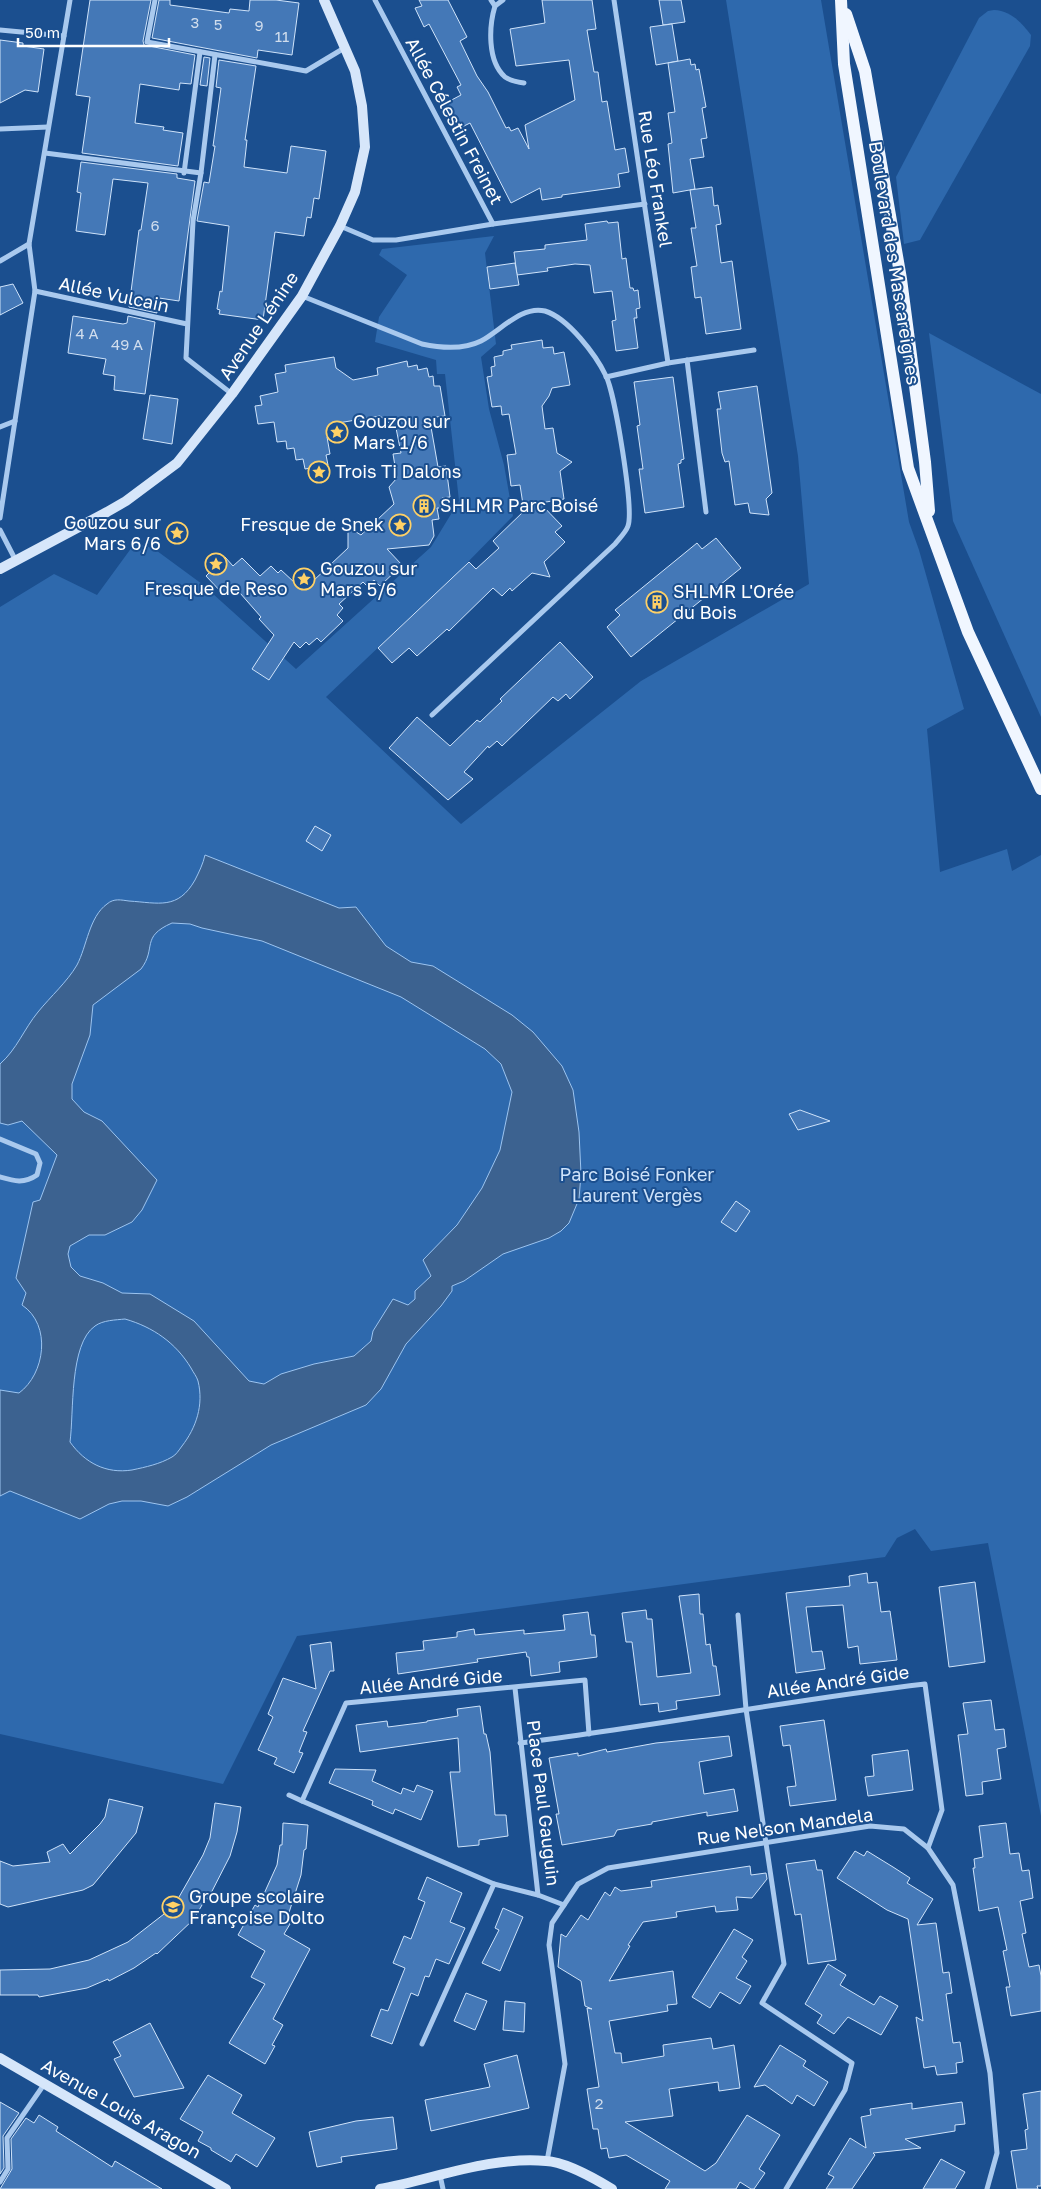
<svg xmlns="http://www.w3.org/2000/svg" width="1041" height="2189" viewBox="0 0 1041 2189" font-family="'Golos Text',sans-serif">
<rect width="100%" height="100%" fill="#1b4f8f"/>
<g fill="#2e69ad">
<polygon points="726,0 821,0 909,522 919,550 964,709 927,729 940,872 1007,849 1012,871 1041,855 1041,1816 988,1543 931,1551 915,1529 897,1538 885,1557 297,1636 223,1784 0,1734 0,607 54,574 97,595 135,543 153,548 202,584 296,669 431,547 459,501 445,374 437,374 436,360 375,342 379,317 407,275 379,255 382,249 494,236 485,253 496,344 481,357 489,409 504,465 513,516 461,569 326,697 461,824 641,681 809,584 798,456"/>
<path d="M994 10C1011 11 1021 22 1031 35L1030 46 920 240 904 244 896 177 979 18 988 11Z"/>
<polygon points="929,333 1041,394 1041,717 953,521"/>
</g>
<path fill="#3c6290" stroke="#9cc4f0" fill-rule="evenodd" d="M205 855 339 908 356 907 386 946 411 962 433 966 512 1015 533 1032 562 1066 573 1090 579 1132 581 1174 579 1199 569 1223 561 1231 549 1238 503 1254 464 1281 452 1286V1291L441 1306 406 1344 381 1389 366 1405 271 1445 187 1497 168 1506 141 1501H122L109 1504 80 1519 10 1491 0 1496V1390L19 1393C45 1374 52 1325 22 1305L26 1293 16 1278 33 1202 40 1200 57 1155 22 1121 8 1125 0 1123V1064C17 1049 24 1029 38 1012 51 996 67 982 77 965 87 946 89 917 107 904 114 898 121 900 129 901 159 903 178 910 195 880 199 872 203 864 205 855ZM172 923 190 924 202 928 262 941 401 997 485 1049 501 1064 512 1092 500 1150 482 1188 457 1225 423 1260 431 1276 415 1291V1299L408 1305 393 1299 373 1331 371 1341 354 1356 314 1364 281 1374 264 1384 249 1381 194 1321 150 1294 122 1293 103 1283 80 1276 71 1267 68 1254 70 1246 89 1235H105L132 1222 142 1210 157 1180 102 1121 84 1112 72 1099V1084L90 1035 93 1005 141 969C157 948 140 937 172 923ZM125 1319C153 1327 176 1343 191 1368 193 1372 197 1377 198 1381 204 1405 196 1428 182 1446 179 1450 176 1455 172 1457 160 1464 146 1467 132 1470 106 1474 85 1463 70 1442 74 1413 69 1344 95 1326 103 1320 116 1320 125 1319Z"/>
<g fill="#4478b7" stroke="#cfe3fa">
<polygon points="90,0 151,0 143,41 144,45 195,55 191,84 180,83 179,90 140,84 135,123 164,127 163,130 183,133 178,166 82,153 90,97 76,95"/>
<polygon points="159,0 170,0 170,5 229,13 230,9 249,11 250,0 276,0 299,3 292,55 258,50 257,58 152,38"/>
<polygon points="419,0 448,0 467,37 460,41 477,76 488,92 506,128 509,127 511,131 518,128 529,149 525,125 575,100 569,60 516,66 510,29 545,23 542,0 592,0 596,29 587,30 594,72 598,72 602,102 607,101 615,150 625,148 629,172 618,174 620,187 562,195 562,197 542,200 540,188 511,203 470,123 458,129 444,104 461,95 457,87 461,85 429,24 424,27 415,8 422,6"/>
<polygon points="659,0 681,0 685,22 663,25"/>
<polygon points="672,24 678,61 656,65 650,27"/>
<polygon points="0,40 23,43 23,46 44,49 38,92 25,90 0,103"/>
<polygon points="204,57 210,58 207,86 200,85"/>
<polygon points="690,59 691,65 695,64 696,70 699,69 706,107 702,108 707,138 701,139 704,157 690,159 695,189 673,193 668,144 672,143 668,113 675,112 668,63"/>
<polygon points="219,60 256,66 245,140 247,140 244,167 287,173 291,146 326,151 319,199 314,198 311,218 307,217 304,236 275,232 263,320 219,314 220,310 217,309 220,291 222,292 229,226 197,221 204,182 209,183 215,146 213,146 221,88 216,87"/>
<polygon points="81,162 177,174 177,178 195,181 179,301 159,298 157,313 129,307 139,230 141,230 148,183 113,179 105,235 76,231 81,193 77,192"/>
<polygon points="712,187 714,206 718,205 721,224 716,225 721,263 732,261 741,329 706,334 701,297 695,298 691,267 697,266 691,228 696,228 690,190"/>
<polygon points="607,221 608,223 618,222 622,259 626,258 630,288 633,288 634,291 638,290 640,308 636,309 637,318 634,318 638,348 616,351 612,321 616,320 612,291 594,293 590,265 575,264 547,268 548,271 517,275 514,252 545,249 545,245 587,240 585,224"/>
<polygon points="515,263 519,285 490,289 487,267"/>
<polygon points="13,284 23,303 0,315 0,287"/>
<polygon points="73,316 123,324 127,323 128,316 155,322 145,394 114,390 115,376 103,374 106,359 68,353"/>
<polygon points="542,340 543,348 553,347 554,354 564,352 570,385 552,388 549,396 542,406 545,429 553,428 557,453 572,462 560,471 564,499 540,503 562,526 555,532 565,542 544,562 550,577 532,573 512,591 510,588 502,596 493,588 449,631 447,629 417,656 409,648 392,663 378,648 469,562 476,569 499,548 493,541 524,511 520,485 511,486 507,455 516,454 509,414 502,415 501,406 492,407 487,377 492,376 491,367 495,366 494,357 503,355 503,351 512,349 511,345"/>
<polygon points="334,357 336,368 353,380 378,375 377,368 407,361 408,367 417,365 418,370 427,368 429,377 433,376 434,386 440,386 445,416 436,417 437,426 431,427 438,467 446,466 450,497 442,498 444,508 437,508 439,519 432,520 434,536 429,545 387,549 402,565 380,586 374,580 367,586 363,582 339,604 343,608 337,615 343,621 321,642 317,638 309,645 306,642 300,648 294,642 269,680 252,669 274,635 259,619 261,617 233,585 223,594 206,576 225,557 233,566 242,558 260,576 271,566 278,573 281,570 295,583 302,580 312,582 348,548 348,527 361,535 394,504 389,487 397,478 393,454 401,453 396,428 380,416 338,423 334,431 327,437 330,454 326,455 328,465 305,469 303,459 296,460 294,448 287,449 286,441 277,442 274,422 258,424 255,406 262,405 260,396 278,392 275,374 286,372 285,365"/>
<polygon points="673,377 684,459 681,460 681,463 678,464 684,507 645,513 639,469 643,469 637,426 640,425 634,382"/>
<polygon points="757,386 772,493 766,499 769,515 750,513 748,503 735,505 729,461 725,462 722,453 717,409 721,409 718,392"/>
<polygon points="150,395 178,399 172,444 143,439"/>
<polygon points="716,538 741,568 631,657 607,627 620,615 615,610 697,543 702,549"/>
<polygon points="560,642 593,677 570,699 566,694 558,701 553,697 502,746 497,741 489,748 488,746 464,772 473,779 448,800 389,748 417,717 450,746 477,720 480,722 502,701 500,699"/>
<polygon points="315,826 331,835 322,851 306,841"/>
<polygon points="800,1110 830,1121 798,1130 789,1114"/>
<polygon points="736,1201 750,1211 736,1232 721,1222"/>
<polygon points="867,1573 868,1583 877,1582 881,1612 890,1611 897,1660 860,1664 858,1646 848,1648 843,1605 806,1607 812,1652 822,1651 825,1669 796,1673 786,1593 850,1586 849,1576"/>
<polygon points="975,1582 985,1662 949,1667 939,1587"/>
<polygon points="699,1594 700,1614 703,1614 706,1645 710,1644 713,1666 716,1666 720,1695 676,1701 677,1709 659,1712 658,1703 640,1705 632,1642 626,1642 622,1613 646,1610 647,1619 652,1619 657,1677 691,1673 679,1596"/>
<polygon points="588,1612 591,1635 595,1635 597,1657 559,1662 560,1672 531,1676 529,1657 527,1657 526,1652 477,1659 478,1662 398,1674 396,1653 424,1650 423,1641 457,1637 457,1632 474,1629 475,1635 524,1630 524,1634 565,1630 563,1615"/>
<polygon points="331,1642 334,1671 330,1671 303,1731 307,1732 299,1752 303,1753 294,1773 274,1764 277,1758 258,1750 273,1717 268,1714 283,1678 316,1689 310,1645"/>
<polygon points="991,1700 995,1730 1004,1729 1006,1747 997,1749 1001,1779 982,1782 983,1794 966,1796 958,1735 968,1734 963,1703"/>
<polygon points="480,1706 484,1734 486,1734 490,1752 495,1815 506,1815 508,1836 479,1840 479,1845 458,1847 450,1772 460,1772 458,1738 360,1752 356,1725 387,1721 388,1727 427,1722 427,1721 458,1716 457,1709"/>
<polygon points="824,1720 836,1800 790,1806 787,1787 796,1786 793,1765 790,1745 783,1746 780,1726"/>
<polygon points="729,1736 732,1756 699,1762 704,1794 734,1789 738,1811 707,1816 707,1812 652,1822 652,1824 617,1830 614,1836 562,1845 556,1814 559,1814 549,1758 578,1753 578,1756 606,1749 607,1752 656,1743"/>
<polygon points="908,1750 913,1790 868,1796 865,1777 874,1776 872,1755"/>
<polygon points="335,1769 376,1770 372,1781 401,1794 403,1788 414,1792 417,1785 433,1791 421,1820 395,1809 393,1814 372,1805 373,1801 329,1783"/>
<polygon points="109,1799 143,1807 136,1833 93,1885 83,1890 8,1907 0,1904 0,1861 13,1866 50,1862 47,1852 63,1844 70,1854 100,1824 105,1817"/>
<polygon points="215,1803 241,1807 237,1832 230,1856 208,1899 206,1898 194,1919 157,1954 156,1953 134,1968 109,1981 108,1979 87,1988 39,1997 38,1995 0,1995 0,1970 50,1969 89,1960 128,1942 164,1914 179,1897 203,1855 210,1838"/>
<polygon points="283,1823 308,1825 306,1849 304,1850 301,1875 286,1922 290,1924 284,1934 310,1949 273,2019 283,2025 272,2045 275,2046 265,2064 229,2043 265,1984 251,1977 265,1951 238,1935 255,1905 258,1907 277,1865 280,1845 282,1845"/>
<polygon points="1006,1823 1010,1854 1019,1853 1022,1871 1029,1870 1033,1898 1020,1901 1026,1933 1022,1934 1029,1967 1039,1965 1041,1976 1041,2011 1011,2016 1006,1987 1010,1987 1003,1951 1007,1950 998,1907 979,1911 973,1868 975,1868 974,1859 983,1857 979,1826"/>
<polygon points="855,1851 864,1856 867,1851 893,1867 910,1878 907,1883 933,1899 917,1925 936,1923 943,1973 949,1972 952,1993 946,1994 953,2043 960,2042 963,2062 956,2063 957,2073 937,2075 935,2066 924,2068 916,2017 923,2021 908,1919 887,1910 837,1878"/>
<polygon points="815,1860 817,1870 822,1870 836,1960 808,1964 801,1914 795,1915 786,1864"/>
<polygon points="750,1866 751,1875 766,1873 767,1879 752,1898 736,1897 738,1910 716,1912 715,1906 676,1912 677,1917 643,1922 628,1945 630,1946 609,1981 673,1971 677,2004 667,2005 668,2011 609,2021 615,2053 621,2053 622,2063 664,2056 663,2045 711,2038 713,2049 734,2045 740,2088 719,2091 718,2082 669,2089 673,2116 625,2122 705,2171 716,2163 747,2115 780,2135 759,2169 765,2173 754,2189 751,2189 740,2182 736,2189 665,2189 670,2181 626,2155 609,2158 607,2148 601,2149 598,2129 593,2129 587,2089 599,2087 587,2008 592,2009 585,2006 581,1981 558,1967 561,1934 566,1937 581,1915 588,1920 605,1892 610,1896 615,1887 621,1891 652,1887 651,1881"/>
<polygon points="427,1877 462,1893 450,1922 465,1928 449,1964 436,1959 429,1977 425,1976 418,1996 411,1993 392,2044 371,2036 381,2009 388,2011 405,1968 393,1963 404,1936 411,1939 425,1902 418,1899"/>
<polygon points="503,1908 523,1917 500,1971 482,1963 499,1930 495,1928"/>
<polygon points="734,1929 753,1940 742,1957 747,1961 736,1978 751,1986 740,2004 720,1992 710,2008 692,1997"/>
<polygon points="828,1964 846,1975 840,1985 874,2005 880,1996 898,2006 881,2035 848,2017 834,2034 817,2023 822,2015 805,2004"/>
<polygon points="466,1993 487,2001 475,2030 454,2021"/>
<polygon points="505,2001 525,2003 524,2032 503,2030"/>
<polygon points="150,2023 184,2088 134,2097 114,2059 121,2056 113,2042"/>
<polygon points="780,2045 806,2061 803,2066 828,2082 814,2106 797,2095 792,2104 765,2085 754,2087"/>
<polygon points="517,2055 529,2108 431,2131 425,2100 490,2087 484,2064"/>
<polygon points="208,2075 242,2095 232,2113 275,2138 257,2167 236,2154 231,2162 211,2150 211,2148 198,2141 203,2132 180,2119"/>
<polygon points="1041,2091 1041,2186 1037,2186 1038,2189 1017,2189 1011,2151 1027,2149 1025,2130 1028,2129 1023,2094"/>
<polygon points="0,2102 19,2113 3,2136 4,2168 0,2174"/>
<polygon points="962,2102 965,2124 955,2125 955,2131 905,2139 921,2148 873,2153 875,2155 852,2189 826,2189 834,2177 828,2174 850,2138 866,2148 861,2117 871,2115 870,2109 912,2103 912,2109"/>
<polygon points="39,2115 58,2127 56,2131 112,2167 115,2161 162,2189 0,2189 12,2169 11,2139 26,2118 34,2123"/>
<polygon points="393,2117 397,2149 341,2157 342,2162 317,2167 309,2132 356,2121"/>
<polygon points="941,2159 965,2172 955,2189 923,2189"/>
</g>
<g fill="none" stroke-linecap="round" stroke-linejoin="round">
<g stroke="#a9c9ee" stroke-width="5">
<polyline points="155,0 147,42 306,71 346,47"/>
<polyline points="375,0 493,224 645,204"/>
<path d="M491 0 495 6C489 26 487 61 505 77 511 81 517 82 524 83"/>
<polyline points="614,0 668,363"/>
<polyline points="495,6 503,0"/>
<polyline points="0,30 64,36"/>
<polyline points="0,129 48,127"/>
<polyline points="45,153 201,173 193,221 186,358 232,394"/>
<polyline points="184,173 200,52"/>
<polyline points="201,173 215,55"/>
<polyline points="340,226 373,240 396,240 493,224"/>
<polyline points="0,261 29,244 70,0"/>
<polyline points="35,291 187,324"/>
<path d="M302 296 422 344C441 348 463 350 481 341 500 331 522 305 545 311 568 318 596 355 606 376 615 394 634 509 628 526 626 532 619 539 615 544L432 715"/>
<polyline points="687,360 706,512"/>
<polyline points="606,377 668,363 754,350"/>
<polyline points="0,427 15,421"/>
<polyline points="0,518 35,291 29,244"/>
<polyline points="0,530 16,561"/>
<path d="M0 1139 36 1154 40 1163 37 1175C24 1184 14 1181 0 1177"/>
<polyline points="738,1615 746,1709 784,1964 762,2003 852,2063 845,2090 786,2189"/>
<polyline points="515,1688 538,1895 564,1905"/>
<path d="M520 1743C656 1726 790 1700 925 1684L942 1810 928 1848"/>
<polyline points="289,1795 302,1801"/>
<polyline points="538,1895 494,1884 302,1801 346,1703 585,1680 589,1734"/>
<polyline points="422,2044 494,1884"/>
<polyline points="547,2161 565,2064 549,1945 552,1923 578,1884 608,1868 870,1826 904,1829 928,1848 953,1885 990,2073 997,2153 987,2189"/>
<polyline points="440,2175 443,2189"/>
<polyline points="0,2182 8,2169 7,2138 45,2083"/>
</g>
<g stroke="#d6e6fa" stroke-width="10">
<polyline points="0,569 107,512 126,501 177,463 232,394 302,296 340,226 355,192 365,147 362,106 355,71 324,0"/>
<polyline points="0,2058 226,2189"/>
<path d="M380 2189C434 2179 490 2156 546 2161 566 2162 594 2178 612 2189"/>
</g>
<g stroke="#f0f6ff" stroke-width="12">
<polyline points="841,0 844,64 908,468 968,632 1041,789"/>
<polyline points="846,14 865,71 901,279 925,462 929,511"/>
</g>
</g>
<defs>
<g id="sight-ring" transform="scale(1.125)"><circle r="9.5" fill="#1b4f8f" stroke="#ffd166" stroke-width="1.5"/><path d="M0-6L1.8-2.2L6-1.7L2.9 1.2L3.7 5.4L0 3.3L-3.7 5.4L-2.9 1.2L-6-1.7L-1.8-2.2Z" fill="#ffd166"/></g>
<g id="building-ring" transform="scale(1.125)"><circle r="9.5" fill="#1b4f8f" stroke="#ffd166" stroke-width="1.5"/><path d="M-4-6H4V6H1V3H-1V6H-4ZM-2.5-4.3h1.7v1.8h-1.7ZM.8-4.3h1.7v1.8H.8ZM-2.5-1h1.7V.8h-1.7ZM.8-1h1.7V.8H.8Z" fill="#ffd166"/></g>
<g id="school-ring" transform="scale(1.125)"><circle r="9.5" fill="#1b4f8f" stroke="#ffd166" stroke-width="1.5"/><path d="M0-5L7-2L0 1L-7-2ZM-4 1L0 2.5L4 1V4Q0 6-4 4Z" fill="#ffd166"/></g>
</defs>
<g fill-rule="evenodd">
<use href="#sight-ring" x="337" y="432"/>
<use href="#sight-ring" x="319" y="472"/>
<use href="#building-ring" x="424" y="506"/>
<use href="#sight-ring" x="400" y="525"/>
<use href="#sight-ring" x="177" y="533"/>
<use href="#sight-ring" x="216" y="564"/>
<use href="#sight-ring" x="304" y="579"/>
<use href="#building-ring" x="657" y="602"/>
<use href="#school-ring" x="173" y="1907"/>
</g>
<g text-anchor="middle" stroke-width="4" stroke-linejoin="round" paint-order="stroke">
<g font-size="15" fill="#d0dded">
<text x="195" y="28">3</text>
<text x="218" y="30">5</text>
<text x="259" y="31">9</text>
<text x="282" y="42">11</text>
<text x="155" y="231">6</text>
<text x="87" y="339">4 A</text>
<text x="127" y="350">49 A</text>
<text x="599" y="2109">2</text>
</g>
<g font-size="18" fill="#fff" stroke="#1b4f8f">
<text transform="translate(454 121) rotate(62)" y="6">Allée Célestin Freinet</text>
<text transform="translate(655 179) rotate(81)" y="6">Rue Léo Frankel</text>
<text transform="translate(894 263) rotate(81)" y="6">Boulevard des Mascareignes</text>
<text transform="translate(114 295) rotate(12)" y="6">Allée Vulcain</text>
<text transform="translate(259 326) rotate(-56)" y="6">Avenue Lénine</text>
<text transform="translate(431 1682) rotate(-5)" y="6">Allée André Gide</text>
<text transform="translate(838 1682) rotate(-8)" y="6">Allée André Gide</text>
<text transform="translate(543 1803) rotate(83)" y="6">Place Paul Gauguin</text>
<text transform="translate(785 1827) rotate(-8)" y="6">Rue Nelson Mandela</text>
<text transform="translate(121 2109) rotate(30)" y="6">Avenue Louis Aragon</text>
</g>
<g font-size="18" fill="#fff" stroke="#1b4f8f" text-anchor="start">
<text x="353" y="428">Gouzou sur<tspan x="353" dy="21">Mars 1/6</tspan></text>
<text x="335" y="478">Trois Ti Dalons</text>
<text x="440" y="512">SHLMR Parc Boisé</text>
<text x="161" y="529" text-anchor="end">Gouzou sur<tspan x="161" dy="21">Mars 6/6</tspan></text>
<text x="384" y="531" text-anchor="end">Fresque de Snek</text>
<text x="320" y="575">Gouzou sur<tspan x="320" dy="21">Mars 5/6</tspan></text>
<text x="216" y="595" text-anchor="middle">Fresque de Reso</text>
<text x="673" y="598">SHLMR L'Orée<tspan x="673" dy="21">du Bois</tspan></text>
<text x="189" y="1903">Groupe scolaire<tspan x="189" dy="21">Françoise Dolto</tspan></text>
</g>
<g font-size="18" fill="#cfe3fa" stroke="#1b4f8f">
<text x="637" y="1181">Parc Boisé Fonker<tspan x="637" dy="21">Laurent Vergès</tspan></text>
</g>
</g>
<path d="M18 38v8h151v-8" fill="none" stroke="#ffffff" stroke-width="2.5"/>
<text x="25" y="38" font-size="15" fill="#ffffff" stroke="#1b4f8f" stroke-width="4" paint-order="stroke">50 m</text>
</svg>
